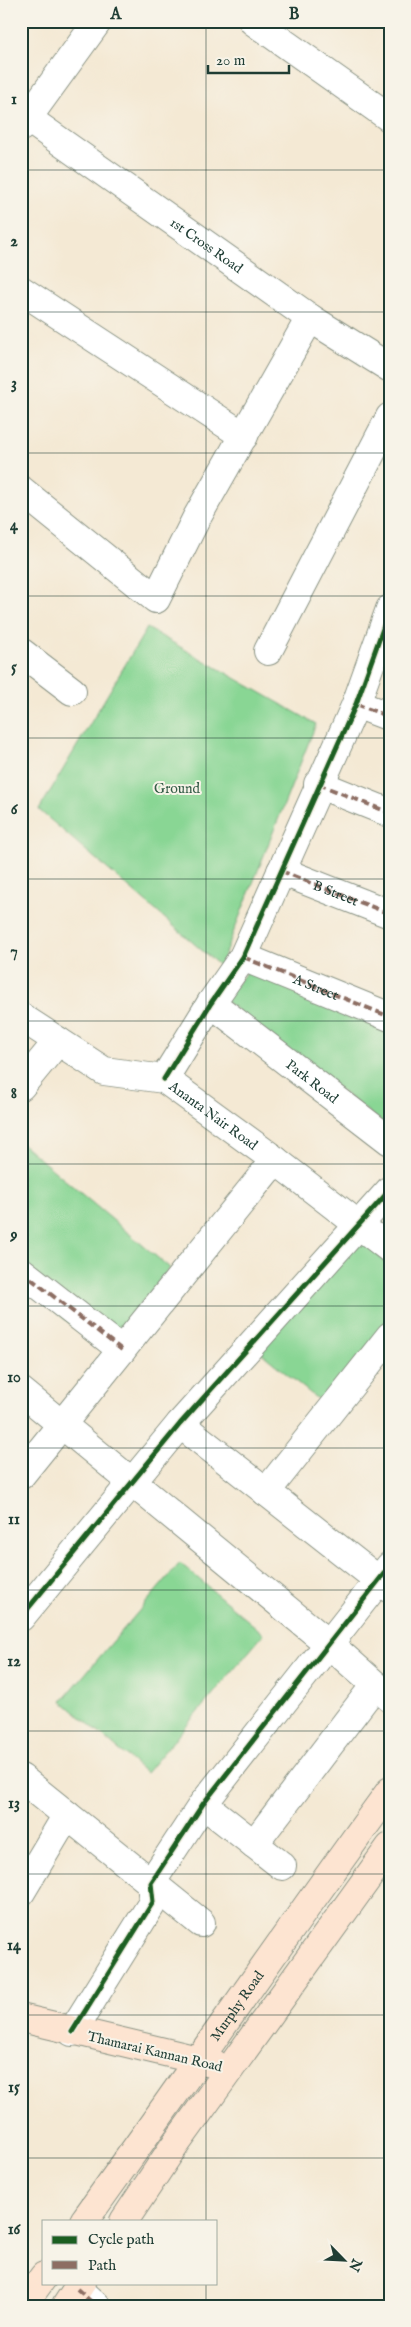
<svg xmlns="http://www.w3.org/2000/svg" width="411" height="2327" viewBox="0 0 411 2327" font-family="'IM FELL English',serif">
<rect width="100%" height="100%" fill="#f7f3e8"/>
<filter id="ink" filterUnits="userSpaceOnUse"><feTurbulence type="fractalNoise" baseFrequency=".02" numOctaves="2"/><feDisplacementMap in="SourceGraphic" scale="10" xChannelSelector="R" yChannelSelector="G"/><feConvolveMatrix kernelMatrix="1 2 1 2 8 2 1 2 1" color-interpolation-filters="sRGB"/></filter>
<filter id="wash" filterUnits="userSpaceOnUse"><feTurbulence type="fractalNoise" baseFrequency=".0096" numOctaves="4" result="noise"/><feDisplacementMap in="SourceGraphic" scale="20" xChannelSelector="R" yChannelSelector="G"/><feGaussianBlur stdDeviation="1.12" result="paint"/><feColorMatrix in="noise" values="0 0 0 0 0 0 0 0 0 0 0 0 0 0 0 0 0 1.4 0 .05"/><feComposite in="paint" operator="in"/></filter>
<g filter="url(#wash)">
<rect width="100%" height="100%" fill="#f4e9d4"/>
<g fill="#89d694" stroke="#548a64">
<polygon points="147,628 316,724 220,966 39,810"/>
<polygon points="250,968 390,1030 390,1129 224,1000"/>
<polygon points="21,1143 170,1268 102,1350 21,1283"/>
<polygon points="355,1236 390,1265 390,1319 321,1402 260,1352"/>
<polygon points="180,1563 264,1634 146,1773 62,1701"/>
</g>
</g>
<g filter="url(#ink)">
<g fill="none" stroke-linecap="round" stroke-linejoin="round">
<g stroke="#8a9384" stroke-width="30">
<g id="street">
<polyline points="253,21 390,118"/>
<path id="s1" d="M27 118 310 318 390 368"/>
<polyline points="21,127 98,21"/>
<polyline points="21,290 244,436"/>
<polyline points="21,490 156,599 196,519 310,318"/>
<polyline points="268,651 390,417"/>
<polyline points="21,652 72,691"/>
<polyline points="356,704 390,717"/>
<polyline points="318,784 390,813"/>
<path id="s2" d="M281 871 390 914"/>
<path id="s3" d="M243 957 390 1017"/>
<path id="s4" d="M211 1003 390 1141"/>
<path id="s5" d="M21 1017 104 1071 164 1079 275 1160 390 1249"/>
<polyline points="164,1079 211,1003 243,957 356,704 390,609"/>
<polyline points="21,1086 58,1041"/>
<polyline points="21,1271 122,1350"/>
<polyline points="21,1391 329,1644 390,1698"/>
<polyline points="180,1424 390,1589"/>
<polyline points="21,1475 275,1160"/>
<polyline points="266,1492 390,1336"/>
<polyline points="21,1617 180,1424 390,1190"/>
<polyline points="21,1778 201,1923"/>
<polyline points="203,1804 282,1866"/>
<polyline points="254,1844 375,1685"/>
<polyline points="21,1892 67,1815"/>
<polyline points="72,2032 153,1902 151,1883 203,1804 390,1566"/>
<polyline points="77,2289 96,2306"/>
</g>
</g>
<g stroke="#8a9384" stroke-width="30">
<g id="secondary">
<polyline points="21,2018 215,2064"/>
<path id="s6" d="M84 2221C187 2078 286 1933 390 1791"/>
<polyline points="124,2221 170,2152 390,1847"/>
<polyline points="22,2306 44,2276"/>
<polyline points="66,2306 81,2283"/>
</g>
</g>
<use href="#street" stroke="#fff" stroke-width="28"/>
<use href="#secondary" stroke="#fde4d1" stroke-width="28"/>
<g stroke="#8d6e63" stroke-width="4" stroke-dasharray="8 4" stroke-linecap="butt">
<polyline points="356,704 390,717"/>
<polyline points="318,784 390,813"/>
<polyline points="281,871 390,914"/>
<polyline points="243,957 390,1017"/>
<polyline points="21,1271 122,1350"/>
<polyline points="77,2289 96,2306"/>
</g>
<g stroke="#f7f3e8" stroke-width="8">
<g id="cycleway">
<polyline points="164,1079 211,1003 243,957 356,704 390,609"/>
<polyline points="21,1617 180,1424 390,1190"/>
<polyline points="72,2032 153,1902 151,1883 203,1804 390,1566"/>
</g>
</g>
<use href="#cycleway" stroke="#1b5e20" stroke-width="5"/>
</g>
</g>
<path fill="none" stroke="#1f3d34" stroke-width="1" stroke-opacity="0.55" d="M206 21V2221M21 170H390M21 312H390M21 453H390M21 596H390M21 738H390M21 879H390M21 1021H390M21 1164H390M21 1306H390M21 1448H390M21 1590H390M21 1731H390M21 1874H390M21 2015H390M21 2158H390M206 2283V2306"/>
<g text-anchor="middle" stroke-width="4" stroke-linejoin="round" paint-order="stroke">
<g font-size="14" fill="#1f3d34" stroke="#f7f3e8">
<text dy="5" stroke="none"><textPath href="#s1" startOffset="220">1st Cross Road</textPath></text>
<text dy="5" stroke="none"><textPath href="#s2" startOffset="59">B Street</textPath></text>
<text dy="5" stroke="none"><textPath href="#s3" startOffset="79">A Street</textPath></text>
<text dy="5" stroke="none"><textPath href="#s4" startOffset="128">Park Road</textPath></text>
<text dy="5" stroke="none"><textPath href="#s5" startOffset="221">Ananta Nair Road</textPath></text>
<text dy="5" stroke="none"><textPath href="#s6" startOffset="264">Murphy Road</textPath></text>
<text transform="translate(155 2051) rotate(13)" y="5">Thamarai Kannan Road</text>
</g>
<g font-size="14" fill="#345c47" stroke="#f7f3e8">
<text x="177" y="793">Ground</text>
</g>
</g>
<rect width="411" height="2327" fill="none" stroke="#f7f3e8" stroke-width="55"/>
<rect x="42" y="2220" width="175" height="65" fill="#f7f3e8" stroke="#a1aaa0"/>
<rect x="52" y="2236" width="25" height="8" fill="#1b5e20" stroke="#a1aaa0"/>
<text x="88" y="2244" font-size="15" fill="#1f3d34">Cycle path</text>
<rect x="52" y="2261" width="25" height="8" fill="#8d6e63" stroke="#a1aaa0"/>
<text x="88" y="2270" font-size="15" fill="#1f3d34">Path</text>
<g transform="translate(344 2260) rotate(114)" stroke="#f7f3e8" stroke-width="4" paint-order="stroke">
<path d="M0-4L9 19L0 12L-9 19Z" fill="#1f3d34"/>
<text y="-8" font-size="14" font-weight="bold" text-anchor="middle" fill="#1f3d34">N</text>
</g>
<path d="M208 65v8h81v-8" fill="none" stroke="#1f3d34" stroke-width="2.5"/>
<text x="216" y="65" font-size="15" fill="#1f3d34" stroke="#f7f3e8" stroke-width="4" paint-order="stroke">20 m</text>
<rect x="28" y="28" width="356" height="2272" fill="none" stroke="#1f3d34" stroke-width="2"/>
<g font-size="16" text-anchor="middle" font-weight="bold" fill="#1f3d34">
<text x="116" y="19">A</text>
<text x="294" y="19">B</text>
<text x="14" y="104">1</text>
<text x="14" y="246">2</text>
<text x="14" y="388">3</text>
<text x="14" y="530">4</text>
<text x="14" y="672">5</text>
<text x="14" y="814">6</text>
<text x="14" y="956">7</text>
<text x="14" y="1098">8</text>
<text x="14" y="1240">9</text>
<text x="14" y="1382">10</text>
<text x="14" y="1524">11</text>
<text x="14" y="1666">12</text>
<text x="14" y="1808">13</text>
<text x="14" y="1950">14</text>
<text x="14" y="2092">15</text>
<text x="14" y="2234">16</text>
</g>
</svg>
